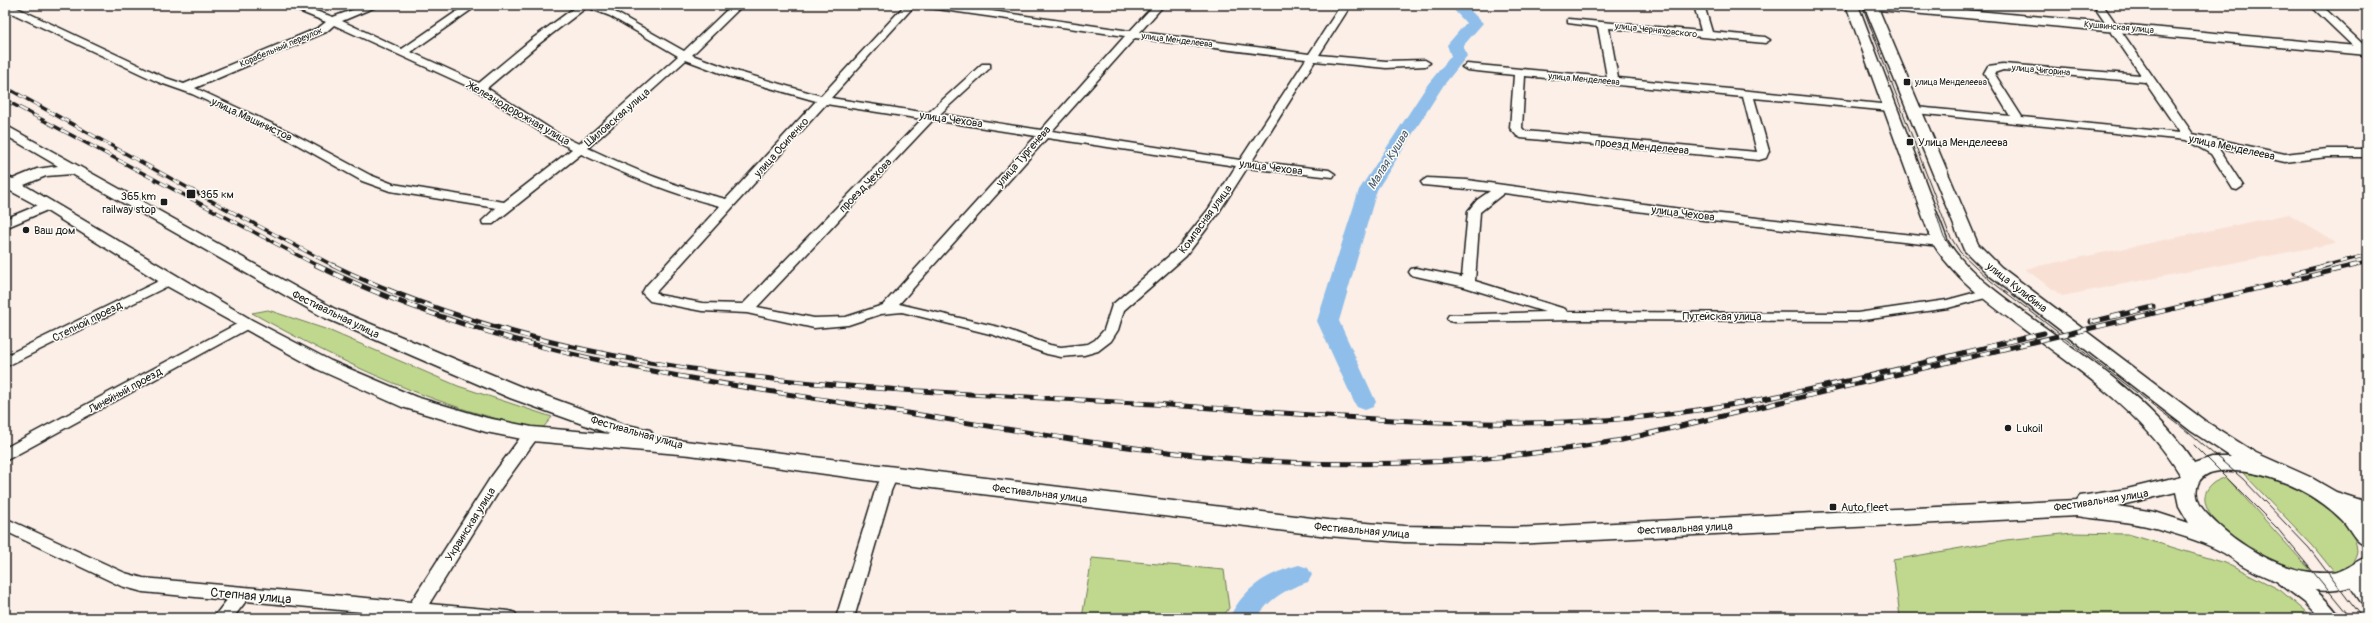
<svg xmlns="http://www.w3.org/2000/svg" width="2372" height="623" viewBox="0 0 2372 623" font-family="Pangolin,sans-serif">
<rect width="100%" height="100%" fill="#fbefe7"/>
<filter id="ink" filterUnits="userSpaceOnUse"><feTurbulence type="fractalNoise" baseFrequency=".025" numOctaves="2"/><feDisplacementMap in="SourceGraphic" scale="8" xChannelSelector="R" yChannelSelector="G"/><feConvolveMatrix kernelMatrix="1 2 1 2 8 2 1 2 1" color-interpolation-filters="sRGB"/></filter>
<g filter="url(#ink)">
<polygon fill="#f9e0d4" points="2289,214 2336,243 2062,296 2025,269"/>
<g fill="#bfd88e" stroke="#6e7a55">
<path d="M268 310 328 330 458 386 552 417 542 429C440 410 342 363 252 313Z"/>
<path d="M2242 472C2258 475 2275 478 2290 485 2316 496 2355 518 2357 551 2357 556 2353 563 2349 566 2345 569 2339 570 2334 572L2313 546Z"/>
<path d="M2226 477 2313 573C2295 569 2277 565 2260 556 2242 547 2185 508 2212 484 2215 481 2222 479 2226 477Z"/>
<polygon points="2072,533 2128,534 2231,565 2280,590 2313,618 1900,617 1893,560 2006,540"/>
<polygon points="1092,558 1224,570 1229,608 1222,618 1082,618"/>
</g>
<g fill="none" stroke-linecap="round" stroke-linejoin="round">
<g fill="#8fbeea" fill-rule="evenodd">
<polygon points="1456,5 1471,5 1469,9 1483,23 1463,46 1467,56 1443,86 1377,190 1339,321 1376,402 1373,407 1365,410 1357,407 1354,402 1317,321 1359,190 1428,84 1451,56 1447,45 1466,23 1453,9"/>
<path d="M1299 565 1308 568 1312 575 1308 582C1286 589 1270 598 1257 618H1229C1245 587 1266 574 1299 565Z"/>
</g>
<g stroke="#1c1c1c" stroke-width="3">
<g id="minor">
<path d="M5 5H11L166 78 184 84 318 28 326 22 284 5H298L333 17 366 5H380L342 21 402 49 466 5H478L411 52 479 83 532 39 578 5 606 7 684 51 732 5H743L692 55 739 72 821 96 905 5H915L831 98 928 113 982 64H990V68L940 114 1041 130 1125 36 930 8 925 5H950L1130 31 1154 5H1164L1140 32 1309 54 1341 5H1351L1319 55 1386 61 1425 60 1430 63 1425 66 1386 68 1315 61 1252 161 1329 170 1335 174 1333 177 1247 168 1217 215 1186 256 1124 310 1118 330 1111 341 1098 351 1084 355 1061 357 1047 354 994 335 902 312 881 314 848 325 814 328 747 313 702 311 655 302 650 301 642 293 646 286 720 206C671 194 627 175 581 154L493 224H483L482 221 496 208 390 191 362 181 282 136 192 94 158 82 5 10ZM587 7 610 16 678 56 579 144 560 135 487 88 540 43ZM334 25 476 90 552 139 572 149 504 202 393 184 370 175 290 132 195 88 326 32ZM1135 38 1286 57 1306 59 1240 160 1052 131ZM686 60 731 77 816 101 726 199C677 188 633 169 588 148ZM826 104 922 119 743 304 702 303 659 295 656 292ZM933 120 1036 136 883 305 846 317 814 318 757 307ZM1047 138 1236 166 1208 210 1176 250 1112 305 1104 330 1095 340 1088 344 1061 347 1050 345 1003 328 899 304Z"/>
<path d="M1694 5H1704L1712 32 1765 37 1770 40 1765 43 1609 28 1618 78 1891 105 1897 108 1891 111 1754 98 1769 151 1766 158 1759 160 1521 138 1517 136 1510 128 1514 75 1467 70 1462 67 1467 64 1607 77 1598 27 1568 23V19L1701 31ZM1525 76 1743 97 1757 152 1525 131 1522 128Z"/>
<path d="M2093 5H2103L2193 134 2285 154 2327 149H2367V157H2327L2285 162 2213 146 2219 149 2243 186 2237 190 2233 189 2211 154 2186 140 1915 113 1909 110 1915 107 2010 116 1984 73 1988 66 2003 64 2141 75ZM2003 70 2145 82 2180 133 2022 117 1994 73Z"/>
<polygon points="2310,5 2321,5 2367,48 2367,57 2363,56"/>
<polygon points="1427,178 1467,180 1703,212 1940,238 1947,242 1940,246 1703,220 1504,193 1480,212 1475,281 1565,309 1567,312 1857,313 1947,300 1988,289 1995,293 1993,296 1948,308 1857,321 1572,320 1454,322 1449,321 1447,318 1449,315 1545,312 1465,287 1411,275 1409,272 1411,269 1416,268 1462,277 1468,211 1477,200 1490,191 1423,185 1421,182"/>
<polygon points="48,201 52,202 54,205 52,208 5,228 5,219"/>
<polygon points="169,276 174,277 176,280 174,283 5,367 5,356"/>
<polygon points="246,319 253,324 251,327 5,461 5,448"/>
<polygon points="532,429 538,430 540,434 501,488 429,604 509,611 515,613 518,618 403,618 403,616 246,601 233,618 213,618 227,600 143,592 121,586 5,531 5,518 125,573 143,578 411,602 489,480 526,430"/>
<polygon points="890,469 896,471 898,475 891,491 854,618 836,618 875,491 884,471"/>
<path d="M2281 568C2298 574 2332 602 2340 618H2320L2304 602 2275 580 2272 575 2275 570Z"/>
<path d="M2353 570C2369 575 2367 590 2367 604L2361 602 2344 577 2347 572Z"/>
</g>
</g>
<g stroke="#1c1c1c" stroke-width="3">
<path id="major" d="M1846 5H1858L1948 242C1968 273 2000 294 2029 316 2088 359 2153 400 2194 463L2212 457H2231L2191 431 1989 275 1964 250 1864 5H1912L2367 47V55L1879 10 1978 244 2001 267 2205 421 2256 453 2310 477 2336 492 2367 502V519L2365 518 2367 546C2355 543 2351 530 2343 521 2313 490 2263 468 2220 471 2210 472 2200 475 2197 487 2195 497 2200 507 2207 514 2236 545 2285 575 2329 573 2344 573 2353 562 2367 557V578C2332 604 2278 585 2244 566 2235 561 2227 554 2218 550 2199 540 2175 534 2155 528 2130 521 2102 520 2077 516L1513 544 1404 542 1328 536 890 483 690 455 532 441 486 432 402 407 317 369 163 284 42 208 5 188V176L13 179 37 169 58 166 5 135V125L335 309 524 388 623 424 650 430 653 435 652 437 1328 520 1404 526 1513 528 2077 500 2080 496 2127 489 2181 476C2142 410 2074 367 2014 322 1983 299 1952 275 1932 242ZM72 174 323 317 510 398 610 434 532 427 487 418 416 397 331 361 252 320 24 185 46 176ZM2176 492 2179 506 2189 523 2155 512 2117 506Z"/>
</g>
<use href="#minor" fill="#fdfcf7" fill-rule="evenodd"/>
<use href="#major" fill="#fdfcf7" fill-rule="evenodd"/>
<g stroke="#1c1c1c" stroke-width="1">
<polyline points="1862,5 1950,236 1960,252 1991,281 2183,428 2243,479 2309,548 2362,618"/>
<polyline points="1936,213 1943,235 1950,246"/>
<polyline points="2194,445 2277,528 2351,618"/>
</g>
<g stroke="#1c1c1c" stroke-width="3.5">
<g id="rail-far1">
<polyline points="5,87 219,205 334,266"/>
<polyline points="5,100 318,266"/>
<polyline points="2324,266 2367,255"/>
<polyline points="2352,266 2367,262"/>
</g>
</g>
<g stroke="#1c1c1c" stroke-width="5">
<g id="rail">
<path d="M316 265C493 352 672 376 864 406 992 426 1120 450 1249 460 1373 469 1499 462 1622 440L2356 265"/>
<path d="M332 265C590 389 874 387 1153 404 1316 414 1480 433 1642 417 1779 403 1911 365 2044 333"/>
<polyline points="2295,273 2328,265"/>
<polyline points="2091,322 2153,307"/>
</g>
</g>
<use href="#rail-far1" stroke="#fdfcf7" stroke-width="2.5" stroke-dasharray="8" stroke-linecap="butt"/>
<use href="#rail" stroke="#fdfcf7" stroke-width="3.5" stroke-dasharray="10" stroke-linecap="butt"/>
</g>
</g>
<g fill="#1c1c1c" stroke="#fdfcf7" stroke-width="1.5">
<rect x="1903" y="78" width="8" height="8" rx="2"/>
<rect x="1906" y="138" width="8" height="8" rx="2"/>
<rect x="186" y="189" width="10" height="10" rx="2"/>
<rect x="160" y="198" width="8" height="8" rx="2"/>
<circle cx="26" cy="230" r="4"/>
<circle cx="2008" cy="428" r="4"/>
<rect x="1829" y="503" width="8" height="8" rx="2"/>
</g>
<g text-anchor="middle" stroke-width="3" stroke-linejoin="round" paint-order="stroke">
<g font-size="9" fill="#1c1c1c" stroke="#fdfcf7">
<text transform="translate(2119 27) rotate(5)" y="3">Кушвинская улица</text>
<text transform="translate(1656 30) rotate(6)" y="3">улица Черняховского</text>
<text transform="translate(1177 40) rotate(7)" y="3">улица Менделеева</text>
<text transform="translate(281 47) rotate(-23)" y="3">Корабельный переулок</text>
<text transform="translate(2041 70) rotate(5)" y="3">улица Чигорина</text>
<text transform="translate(1584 79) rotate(5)" y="3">улица Менделеева</text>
</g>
<g font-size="9" fill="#1c1c1c" stroke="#fdfcf7" text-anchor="start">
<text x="1915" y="85">улица Менделеева</text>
</g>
<g font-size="11" fill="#1c1c1c" stroke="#fdfcf7">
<text transform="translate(519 113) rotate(30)" y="4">Железнодорожная улица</text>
<text transform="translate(617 117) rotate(-41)" y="4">Шиловская улица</text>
<text transform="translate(252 119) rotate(25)" y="4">улица Машинистов</text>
<text transform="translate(951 119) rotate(8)" y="4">улица Чехова</text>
<text transform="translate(1642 146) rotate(5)" y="4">проезд Менделеева</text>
<text transform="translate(781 147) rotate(-48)" y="4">улица Осипенко</text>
<text transform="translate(2232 147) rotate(12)" y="4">улица Менделеева</text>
<text transform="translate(1023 156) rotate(-49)" y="4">улица Тургенева</text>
<text transform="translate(1271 167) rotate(7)" y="4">улица Чехова</text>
<text transform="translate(865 185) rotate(-46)" y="4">проезд Чехова</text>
<text transform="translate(1683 213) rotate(7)" y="4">улица Чехова</text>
<text transform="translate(1205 219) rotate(-54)" y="4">Компасная улица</text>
<text transform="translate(2017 287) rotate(38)" y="4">улица Кулибина</text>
<text transform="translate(336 314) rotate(26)" y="4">Фестивальная улица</text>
<text x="1722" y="320">Путейская улица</text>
<text transform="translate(87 321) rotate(-27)" y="4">Степной проезд</text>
<text transform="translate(125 390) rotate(-29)" y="4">Линейный проезд</text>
<text transform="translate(637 432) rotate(16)" y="4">Фестивальная улица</text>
<text transform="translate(1040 493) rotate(7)" y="4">Фестивальная улица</text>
<text transform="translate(2101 500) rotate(-9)" y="4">Фестивальная улица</text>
<text transform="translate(470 524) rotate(-58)" y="4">Украинская улица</text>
<text transform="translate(1685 528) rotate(-3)" y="4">Фестивальная улица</text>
<text transform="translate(1362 530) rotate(5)" y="4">Фестивальная улица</text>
</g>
<g font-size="11" fill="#1c1c1c" stroke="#fdfcf7" text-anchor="start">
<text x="1918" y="146">Улица Менделеева</text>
<text x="200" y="198">365 км</text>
<text x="156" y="200" text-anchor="end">365 km<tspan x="156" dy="13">railway stop</tspan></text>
<text x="34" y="234">Ваш дом</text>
<text x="2016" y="432">Lukoil</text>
<text x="1841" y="511">Auto fleet</text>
</g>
<g font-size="12" font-style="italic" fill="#4a5d6e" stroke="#fdfcf7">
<text transform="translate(1388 160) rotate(-58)" y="4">Малая Кушва</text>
</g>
<g font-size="13" fill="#1c1c1c" stroke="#fdfcf7">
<text transform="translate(251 595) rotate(5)" y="5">Степная улица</text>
</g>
</g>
<rect width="2372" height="623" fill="none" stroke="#fdfcf7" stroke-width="20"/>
<rect x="10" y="10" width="2352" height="603" fill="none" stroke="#1c1c1c" stroke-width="1.5" filter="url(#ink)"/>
</svg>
